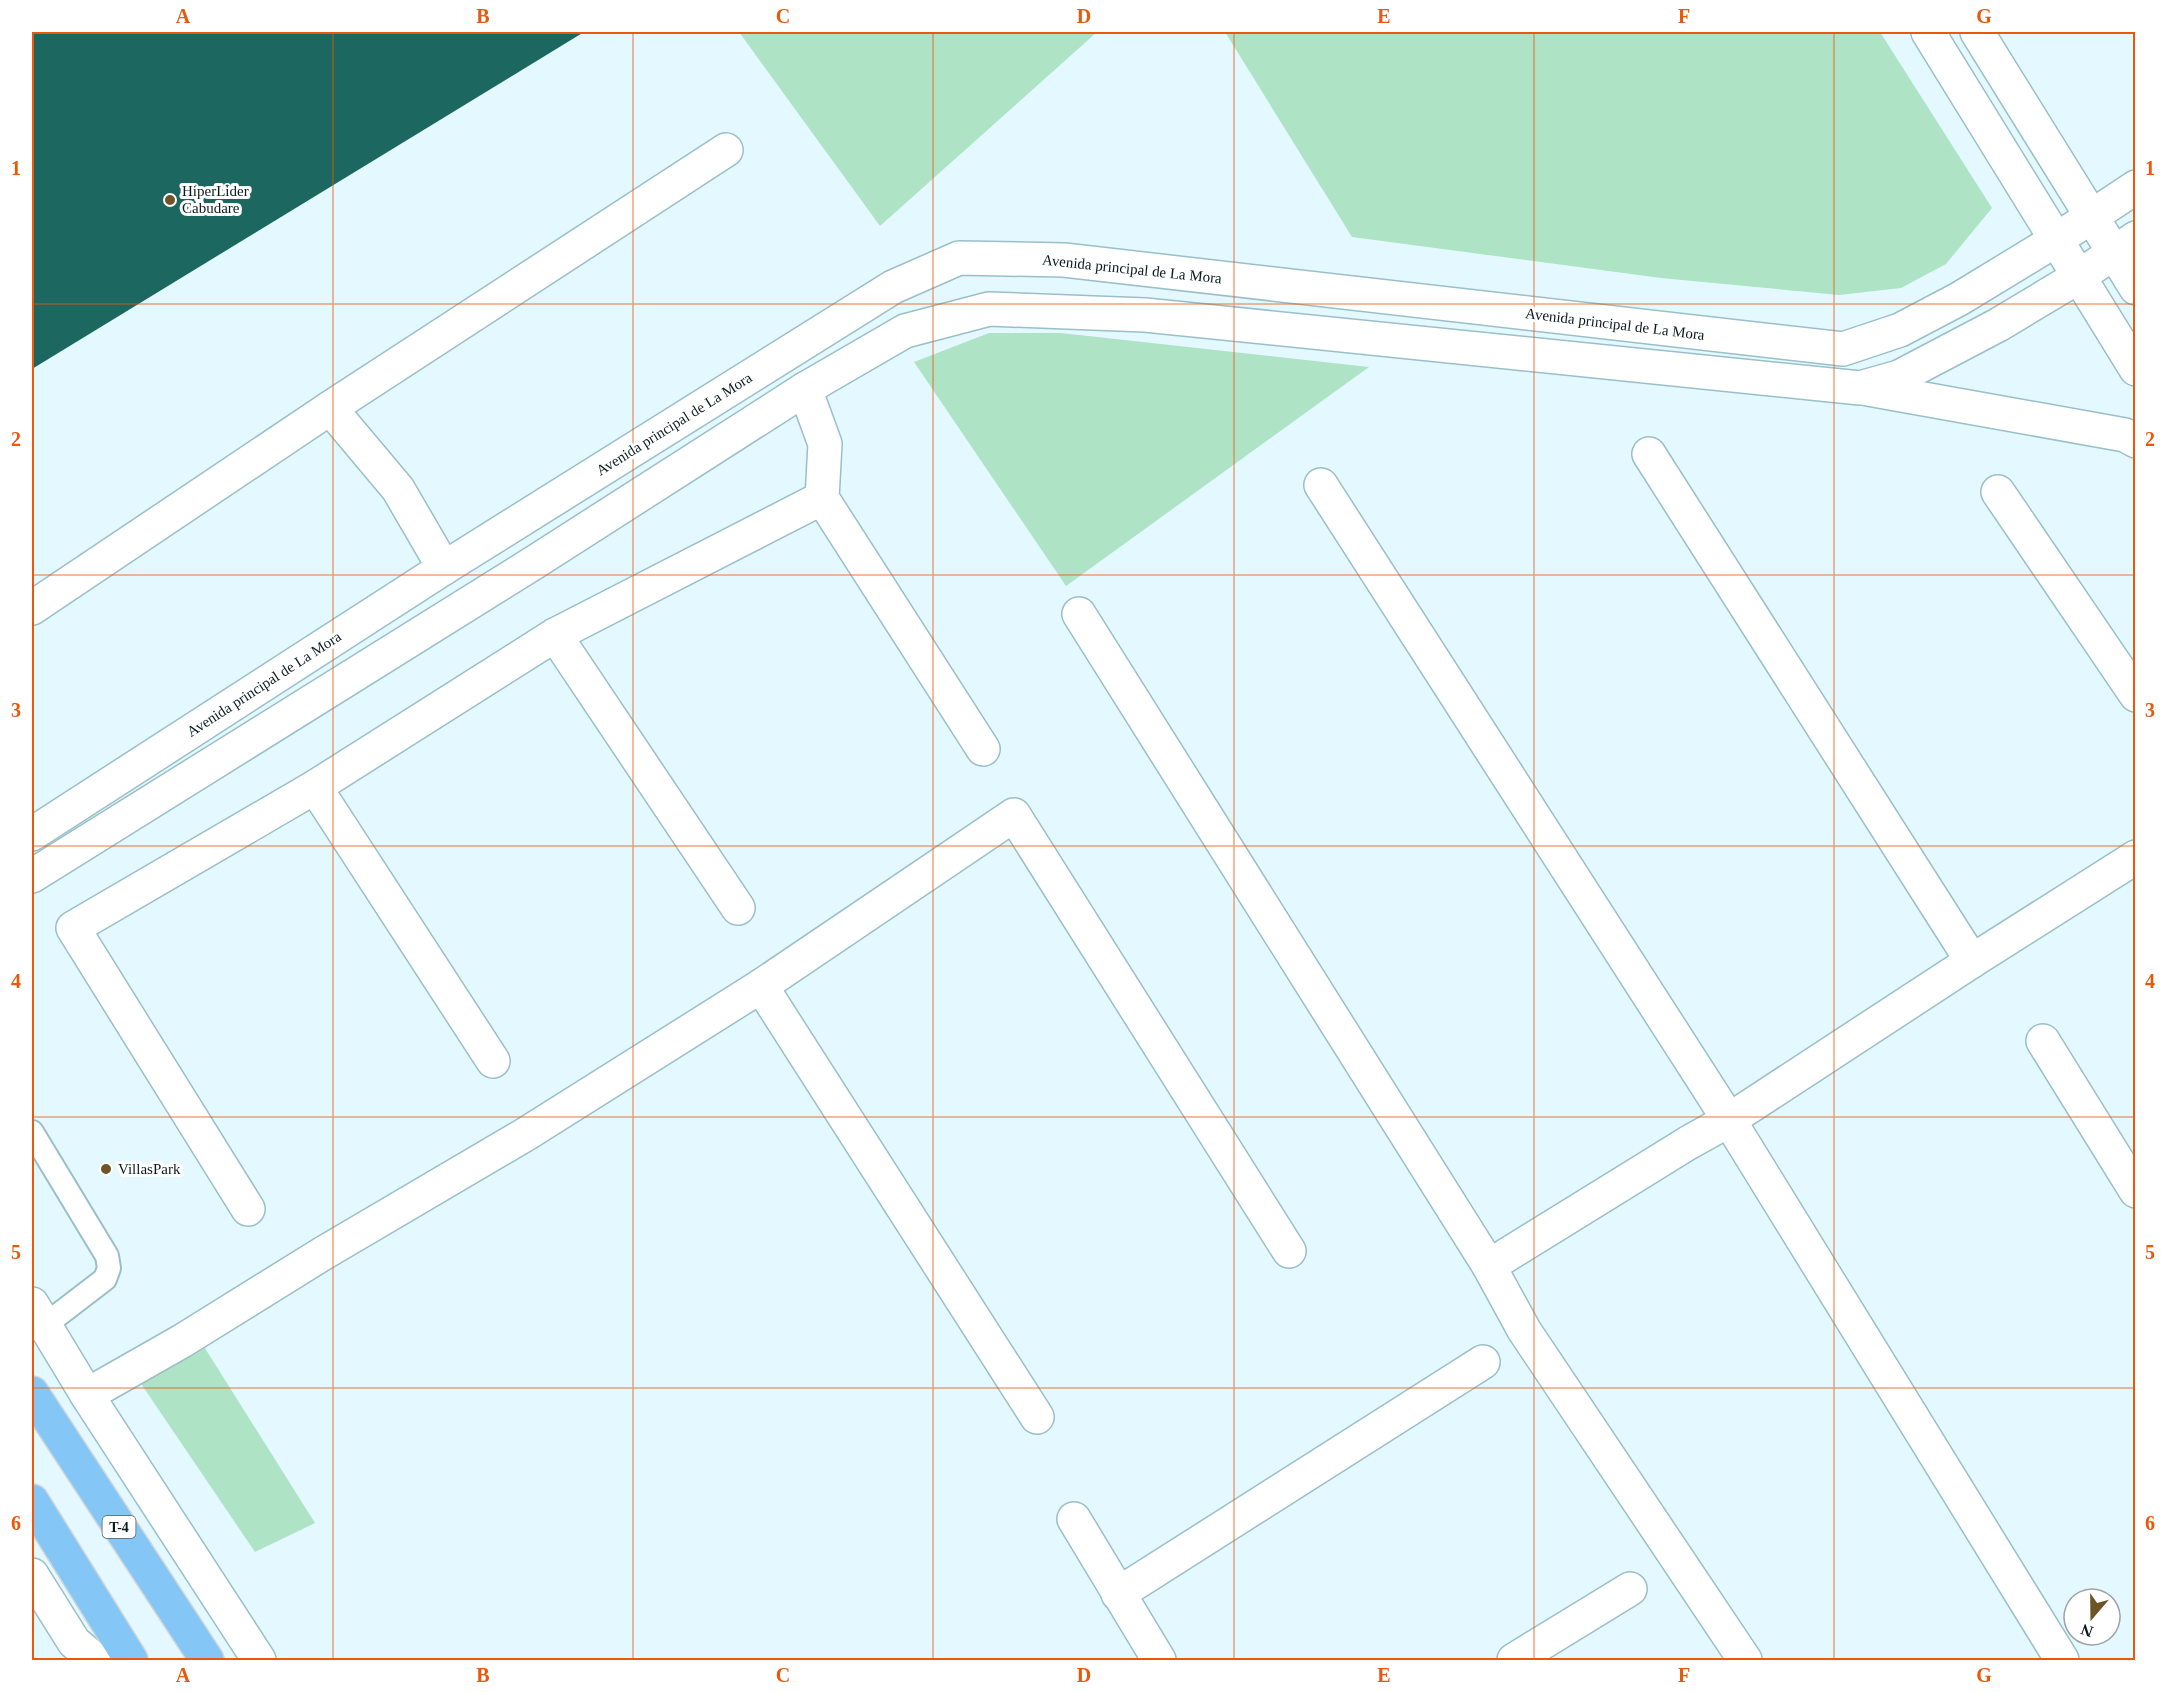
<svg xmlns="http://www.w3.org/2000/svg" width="2167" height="1692" viewBox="0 0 2167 1692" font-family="Georgia,serif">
<rect width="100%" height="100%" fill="#e3f9ff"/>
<g fill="#afe3c5">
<polygon points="739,32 1097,32 880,226"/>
<polygon points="1225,32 1880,32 1992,208 1946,264 1901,288 1839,295 1661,278 1352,237"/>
<polygon points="989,333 1061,333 1369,367 1066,586 914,362"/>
<polygon points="196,1334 315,1523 255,1552 129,1366"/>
</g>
<polygon fill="#1c6861" points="32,32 584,32 32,369"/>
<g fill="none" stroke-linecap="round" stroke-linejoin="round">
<g stroke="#9abfc8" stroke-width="26">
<polyline id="service" points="32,1132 107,1256 109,1268 105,1279 45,1325"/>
</g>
<g stroke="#9abfc8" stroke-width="36">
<g id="minor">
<polyline points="1928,32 2136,369"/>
<polyline points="1977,32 2136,288"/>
<polyline points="805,389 825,444 822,498 983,749"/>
<polyline points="1868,389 2125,435 2136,441"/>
<polyline points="330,408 398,489 444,568"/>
<polyline points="1649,454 1972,961"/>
<polyline points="1321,485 1729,1120 2062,1660"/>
<polyline points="1998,492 2136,695"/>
<polyline points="32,608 330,408 726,150"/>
<polyline points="1079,614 1489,1266 1688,1143 1729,1120 1972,961 2136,857"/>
<polyline points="555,635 738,908"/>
<polyline points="315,787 493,1061"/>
<polyline points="32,834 444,568 893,287 959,258 1064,260 1843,349 1900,330 1959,299 2056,240 2136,187"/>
<polyline points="32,876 535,562 805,389 905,331 989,309 1145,315 1860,388 1899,377 1998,325 2078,277 2136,238"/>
<polyline points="761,986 1037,1417"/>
<polyline points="2043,1041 2136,1191"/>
<polyline points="248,1209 73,928 315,787 555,635 822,498"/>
<polyline points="1489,1266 1524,1330 1745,1660"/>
<polyline points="32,1304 87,1395 259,1660"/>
<polyline points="87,1395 182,1341 322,1254 526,1134 761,986 1014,815 1289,1251"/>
<polyline points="1074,1519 1159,1660"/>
<polyline points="32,1575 74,1642 95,1660"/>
<polyline points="1118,1594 1483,1362"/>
<polyline points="1514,1660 1630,1589"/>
</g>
</g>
<g stroke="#d3d6d6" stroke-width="36">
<g id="trunk">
<polyline points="32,1393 207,1660"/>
<polyline points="32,1501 131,1660"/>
</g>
</g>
<use href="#service" stroke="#fff" stroke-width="22"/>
<use href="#minor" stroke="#fff" stroke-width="33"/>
<use href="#trunk" stroke="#84c7f6" stroke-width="33"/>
</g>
<path fill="none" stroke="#e8590c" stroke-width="1.5" stroke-opacity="0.55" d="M333 32V1660M633 32V1660M933 32V1660M1234 32V1660M1534 32V1660M1834 32V1660M32 304H2136M32 575H2136M32 846H2136M32 1117H2136M32 1388H2136"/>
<g fill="#6f5426" stroke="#fff" stroke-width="2">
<circle cx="170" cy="200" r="6"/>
<circle cx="106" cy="1169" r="6"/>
</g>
<g text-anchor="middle" stroke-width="6" stroke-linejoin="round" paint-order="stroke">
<rect fill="#fff" stroke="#555f62" stroke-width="1.5" x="102.5" y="1516" width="33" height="22" rx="4.5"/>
<g font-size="14" font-weight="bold" fill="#0c1a1e">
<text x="119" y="1532">T-4</text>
</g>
<g font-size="15" fill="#0c1a1e" stroke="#fff" text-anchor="start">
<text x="182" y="196">HiperLider<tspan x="182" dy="17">Cabudare</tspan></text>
<text x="118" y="1174">VillasPark</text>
</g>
<g font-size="15" fill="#0c1a1e" stroke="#fff">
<text transform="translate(1132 269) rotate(6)" y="5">Avenida principal de La Mora</text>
<text transform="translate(1615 324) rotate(7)" y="5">Avenida principal de La Mora</text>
<text transform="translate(674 424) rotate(-32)" y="5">Avenida principal de La Mora</text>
<text transform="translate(264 684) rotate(-33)" y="5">Avenida principal de La Mora</text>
</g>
</g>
<rect width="2167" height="1692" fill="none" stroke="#ffffff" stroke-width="66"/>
<g transform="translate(2092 1617) rotate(200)"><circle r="28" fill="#ffffff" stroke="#9ea3a5" stroke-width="1.5"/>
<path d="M0-4.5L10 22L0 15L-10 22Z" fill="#6f5426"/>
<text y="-9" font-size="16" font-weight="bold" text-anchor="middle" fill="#0c1a1e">N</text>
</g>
<rect x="33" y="33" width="2101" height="1626" fill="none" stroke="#e8590c" stroke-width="2"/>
<g font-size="20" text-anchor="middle" font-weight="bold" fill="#e8590c">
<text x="183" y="23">A</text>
<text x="483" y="23">B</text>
<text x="783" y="23">C</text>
<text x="1084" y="23">D</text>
<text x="1384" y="23">E</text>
<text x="1684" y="23">F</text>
<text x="1984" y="23">G</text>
<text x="16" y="175">1</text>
<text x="2150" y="175">1</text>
<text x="16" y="446">2</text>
<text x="2150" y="446">2</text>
<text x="16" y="717">3</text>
<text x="2150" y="717">3</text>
<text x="16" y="988">4</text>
<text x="2150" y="988">4</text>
<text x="16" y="1259">5</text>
<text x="2150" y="1259">5</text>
<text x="16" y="1530">6</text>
<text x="2150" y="1530">6</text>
<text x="183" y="1682">A</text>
<text x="483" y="1682">B</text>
<text x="783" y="1682">C</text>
<text x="1084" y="1682">D</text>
<text x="1384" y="1682">E</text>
<text x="1684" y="1682">F</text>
<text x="1984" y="1682">G</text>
</g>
</svg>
